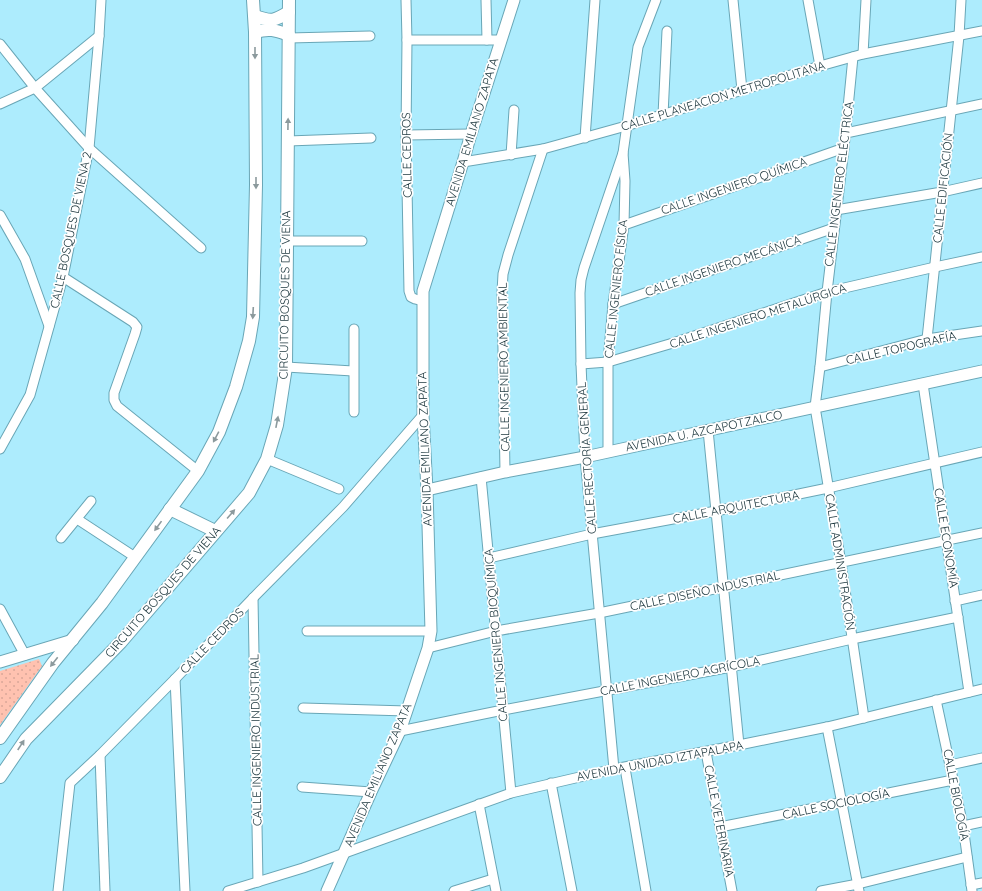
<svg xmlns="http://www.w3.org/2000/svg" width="982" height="891" viewBox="0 0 982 891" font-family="Quicksand,sans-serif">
<defs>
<pattern id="park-dots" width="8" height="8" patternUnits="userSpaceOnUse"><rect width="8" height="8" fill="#ffc2b0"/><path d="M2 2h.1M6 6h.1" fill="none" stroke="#daa798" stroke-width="1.8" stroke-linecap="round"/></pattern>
</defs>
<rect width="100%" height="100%" fill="#adecfd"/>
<polygon fill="url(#park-dots)" points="39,659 42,666 0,725 0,671"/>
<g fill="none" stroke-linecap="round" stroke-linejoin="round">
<g stroke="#69a6b6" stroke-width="11">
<g id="minor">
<polyline points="406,0 407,40 406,135 409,291 411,297 415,299 423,301"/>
<polyline points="486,0 487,40"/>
<polyline points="733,0 742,90"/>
<polyline points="808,0 820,66"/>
<polyline points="289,38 370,36"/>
<polyline points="407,40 501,40"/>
<polyline points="0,44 35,88 89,148 201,248"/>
<polyline points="863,54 866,0"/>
<polyline points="853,57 844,148 827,292 820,367 815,407 841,563 864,718"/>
<polyline points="0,104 35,88 99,36"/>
<polyline points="663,115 667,31"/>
<polyline points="846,133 982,104"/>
<polyline points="406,135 471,134"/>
<polyline points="585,138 595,0"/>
<polyline points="288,141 371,138"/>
<polyline points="511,155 514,110"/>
<polyline points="463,162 543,149 626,126 820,66 863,54 982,31"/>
<polyline points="836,210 942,192 982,183"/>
<polyline points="0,215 25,259 49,326"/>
<polyline points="624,225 844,148"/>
<polyline points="287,241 362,241"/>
<polyline points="63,277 133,322 137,327 135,334 114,393 114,400 117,406 198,471"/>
<polyline points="613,304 834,228"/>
<polyline points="354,329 354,412"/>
<polyline points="927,339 959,36 961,0"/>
<polyline points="581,364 608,362 673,343 827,292 935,267 982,257"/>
<polyline points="286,367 353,371"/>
<polyline points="820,367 927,339 982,331"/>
<polyline points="923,384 969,692"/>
<polyline points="708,430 739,745"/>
<polyline points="0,449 30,395 63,277 89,148 99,36 101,0"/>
<polyline points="608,451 608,362 613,304 624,225 625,181 623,153 638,47 656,0"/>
<polyline points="267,459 339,489"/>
<polyline points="505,472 502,292 503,274 508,255 543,149"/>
<polyline points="481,477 511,793"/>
<polyline points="77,519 135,557"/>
<polyline points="61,538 91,501"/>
<polyline points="489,558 592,534 716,511 828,488 982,452"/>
<polyline points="253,598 258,882"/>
<polyline points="955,601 982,595"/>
<polyline points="0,609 25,655"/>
<polyline points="307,631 431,631"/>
<polyline points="428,648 496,631 599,613 982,533"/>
<polyline points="175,679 185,891"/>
<polyline points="936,700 963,826 972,891"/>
<polyline points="303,708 407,711"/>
<polyline points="827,727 859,891"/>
<polyline points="400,731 503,710 731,667 852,639 958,617"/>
<polyline points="706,752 732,891"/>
<polyline points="100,755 105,891"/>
<polyline points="950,765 982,758"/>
<polyline points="625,768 646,891"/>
<polyline points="614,769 585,457 581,364 580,293 581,280 584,268 623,153"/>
<polyline points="551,783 572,891"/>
<polyline points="302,787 371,792"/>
<polyline points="479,804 496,891"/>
<polyline points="963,826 982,822"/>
<polyline points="720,827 953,780"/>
<polyline points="971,885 982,883"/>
<polyline points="58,891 70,783 100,755 175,679 253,598 343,507 423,415"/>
<polyline points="228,891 303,868 511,793 614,769 739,745 827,727 982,689"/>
<polyline points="454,891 493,879"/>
<polyline points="821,891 858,884 967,857"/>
</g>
</g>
<g stroke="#69a6b6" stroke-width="13">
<g id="tertiary">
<polyline points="427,490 505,472 585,457 982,371"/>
<polyline points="0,662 73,640"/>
<polyline points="327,891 371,792 400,731 428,648 431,631 427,490 423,415 423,291 463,162 471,134 514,0"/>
</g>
</g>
<g stroke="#69a6b6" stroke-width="14">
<g id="secondary">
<path d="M255 16C272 22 274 21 289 12"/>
<path d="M255 32C270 28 275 30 289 35"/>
<polyline points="170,509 215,531"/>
<polyline points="0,738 53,663 102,603 198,471 219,432 236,387 249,341 253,317 256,185 255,32 253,0"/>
<polyline points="0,777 26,739 121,642 249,493 267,459 277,425 286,367 289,0"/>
</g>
</g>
<use href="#minor" stroke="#fff" stroke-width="9"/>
<use href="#tertiary" stroke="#fff" stroke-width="11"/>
<use href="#secondary" stroke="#fff" stroke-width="12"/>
</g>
<defs><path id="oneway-solid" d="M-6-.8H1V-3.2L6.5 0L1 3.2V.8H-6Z"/></defs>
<g fill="#8c9a9d">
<use href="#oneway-solid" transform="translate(255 53) rotate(90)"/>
<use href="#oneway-solid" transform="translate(288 124) rotate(-89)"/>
<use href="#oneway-solid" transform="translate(256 183) rotate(90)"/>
<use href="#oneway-solid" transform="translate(253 313) rotate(93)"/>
<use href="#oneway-solid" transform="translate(277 422) rotate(-79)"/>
<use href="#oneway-solid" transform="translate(216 437) rotate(118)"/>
<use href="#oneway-solid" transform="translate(231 514) rotate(-49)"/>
<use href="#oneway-solid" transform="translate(158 526) rotate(126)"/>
<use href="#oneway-solid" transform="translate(54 662) rotate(128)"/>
<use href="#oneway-solid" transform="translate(21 745) rotate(-57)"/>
</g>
<g text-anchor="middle" stroke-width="3.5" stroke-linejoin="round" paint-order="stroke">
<g font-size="12" fill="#1a343b" stroke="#fff">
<text transform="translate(723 96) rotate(-17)" y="4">CALLE PLANEACION METROPOLITANA</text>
<text transform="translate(472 132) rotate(-73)" y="4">AVENIDA EMILIANO ZAPATA</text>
<text transform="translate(407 155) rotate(-91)" y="4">CALLE CEDROS</text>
<text transform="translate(839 184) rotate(-83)" y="4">CALLE INGENIERO ELÉCTRICA</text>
<text transform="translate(734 186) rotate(-19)" y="4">CALLE INGENIERO QUÍMICA</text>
<text transform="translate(943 188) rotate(-84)" y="4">CALLE EDIFICACIÓN</text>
<text transform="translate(71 230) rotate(-78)" y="4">CALLE BOSQUES DE VIENA 2</text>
<text transform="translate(723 266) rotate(-19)" y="4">CALLE INGENIERO MECÁNICA</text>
<text transform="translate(616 289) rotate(-84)" y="4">CALLE INGENIERO FÍSICA</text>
<text transform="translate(285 295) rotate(-89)" y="4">CIRCUITO BOSQUES DE VIENA</text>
<text transform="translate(758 316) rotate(-18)" y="4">CALLE INGENIERO METALÚRGICA</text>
<text transform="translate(901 348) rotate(-13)" y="4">CALLE TOPOGRAFÍA</text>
<text transform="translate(504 367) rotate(-91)" y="4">CALLE INGENIERO AMBIENTAL</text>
<text transform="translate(704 431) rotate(-12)" y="4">AVENIDA U. AZCAPOTZALCO</text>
<text transform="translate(425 449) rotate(-92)" y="4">AVENIDA EMILIANO ZAPATA</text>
<text transform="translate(587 458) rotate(-94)" y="4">CALLE RECTORÍA GENERAL</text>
<text transform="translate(736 507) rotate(-11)" y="4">CALLE ARQUITECTURA</text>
<text transform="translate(946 538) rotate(81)" y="4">CALLE ECONOMÍA</text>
<text transform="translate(840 562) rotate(81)" y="4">CALLE ADMINISTRACIÓN</text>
<text transform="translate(705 591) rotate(-12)" y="4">CALLE DISEÑO INDUSTRIAL</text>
<text transform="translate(163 592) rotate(-49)" y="4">CIRCUITO BOSQUES DE VIENA</text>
<text transform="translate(496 635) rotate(-95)" y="4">CALLE INGENIERO BIOQUÍMICA</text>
<text transform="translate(212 641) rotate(-46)" y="4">CALLE CEDROS</text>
<text transform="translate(680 676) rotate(-11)" y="4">CALLE INGENIERO AGRÍCOLA</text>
<text transform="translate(256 740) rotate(-91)" y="4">CALLE INGENIERO INDUSTRIAL</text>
<text transform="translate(660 761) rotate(-11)" y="4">AVENIDA UNIDAD IZTAPALAPA</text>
<text transform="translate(378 775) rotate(-67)" y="4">AVENIDA EMILIANO ZAPATA</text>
<text transform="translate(956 795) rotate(79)" y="4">CALLE BIOLOGÍA</text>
<text transform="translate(836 804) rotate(-12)" y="4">CALLE SOCIOLOGÍA</text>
<text transform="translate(719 821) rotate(79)" y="4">CALLE VETERINARIA</text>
</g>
</g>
</svg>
